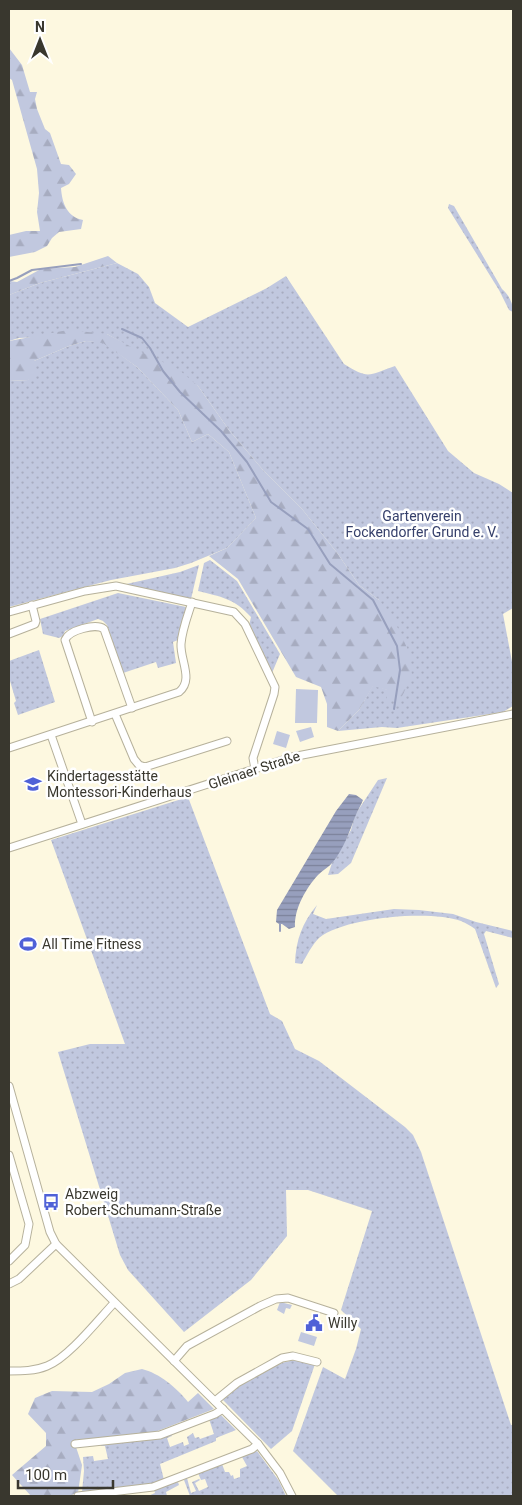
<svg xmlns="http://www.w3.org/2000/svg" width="522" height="1505" viewBox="0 0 522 1505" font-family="Roboto,sans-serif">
<defs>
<pattern id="green-dots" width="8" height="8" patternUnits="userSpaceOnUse" patternTransform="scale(1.25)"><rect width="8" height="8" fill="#c1c8df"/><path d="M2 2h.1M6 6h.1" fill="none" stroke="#a7acc0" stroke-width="1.8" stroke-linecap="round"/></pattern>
<pattern id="forest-firs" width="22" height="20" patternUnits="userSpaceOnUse" patternTransform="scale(1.25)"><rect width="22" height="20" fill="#c1c8df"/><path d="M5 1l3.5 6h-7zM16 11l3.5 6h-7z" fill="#a7acc0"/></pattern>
<pattern id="water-rules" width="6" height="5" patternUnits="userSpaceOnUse" patternTransform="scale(1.25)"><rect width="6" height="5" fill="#979fbd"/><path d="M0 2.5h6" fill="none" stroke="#7c829a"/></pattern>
</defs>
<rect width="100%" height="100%" fill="#fdf8e0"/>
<g fill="url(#green-dots)">
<path d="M449 204 454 206 502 289C509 295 513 303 513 312L509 310 499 290 448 208Z"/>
<path d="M117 263 138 274 149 287 155 303 188 327 267 288 286 276 344 364C369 380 369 375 395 366L448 451 474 473 499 484 513 493V608L503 614 513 667V706L503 712 397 728 382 727 338 731 359 710 373 685 388 690 400 700 379 600 359 585 338 554 302 509 263 470 229 430 198 386 107 334 19 338 9 341V295L40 283Z"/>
<polygon points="86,341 103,342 137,367 178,410 192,442 208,434 229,452 256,518 227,548 191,563 175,568 111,580 9,607 9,381 28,380 34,361 69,346"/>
<path d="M210 560 237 581 280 654 272 673 249 626 251 617C234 598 221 597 198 591L204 563Z"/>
<polygon points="199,565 191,599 122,585 180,572"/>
<polygon points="118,593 186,607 178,640 173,642 176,663 158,668 156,662 123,673 107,625 103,621 98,619 65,631 63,636 59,638 43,634 40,619"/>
<polygon points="39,650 55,702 18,715 14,703 16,701 10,681 9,661"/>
<polygon points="387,778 351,863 338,874 328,875 332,863 351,830 355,815 378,780"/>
<polygon points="188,797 270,1014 282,1021 295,1049 319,1061 405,1127 413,1135 421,1152 511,1425 513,1425 513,1496 338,1496 293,1451 323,1367 345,1379 356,1349 361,1329 341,1310 372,1211 308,1190 286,1190 287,1236 251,1280 184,1332 128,1270 120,1255 58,1052 90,1044 125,1044 51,840"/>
<path d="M317 905 313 914 326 919 394 909 419 910 453 914 476 922 513 931V938L486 931 484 934 499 984 496 988 475 929C471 926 466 923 461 921 430 910 345 917 319 938 312 945 307 955 302 964L295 963C296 940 302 923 317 905Z"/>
<path d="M295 1360 315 1364 292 1431 271 1449 223 1400C243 1382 269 1364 295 1360Z"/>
<polygon points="221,1415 236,1430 216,1438 216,1441 160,1464 164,1480 149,1484 82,1492 84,1471 83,1457 93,1456 94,1461 108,1459 105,1446 101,1446 100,1444 143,1441 171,1433 172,1436 167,1438 170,1447 183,1442 184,1446 189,1444 187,1437 193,1433 195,1438 199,1437 200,1439 214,1434 209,1419"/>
<polygon points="257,1451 279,1481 286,1496 190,1496 184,1480 187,1478 191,1493 196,1491 192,1482 199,1479 200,1480 195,1483 199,1491 208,1487 205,1479 201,1480 198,1473 222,1464 225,1472 229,1472 231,1476 233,1475 234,1479 240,1477 240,1469 247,1466 242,1457"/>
<polygon points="178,1482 179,1485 166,1492 167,1496 148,1496 155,1493 154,1489"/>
</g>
<g fill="url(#forest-firs)">
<path d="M9 48 22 65 30 92H37L35 99 37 109 45 129 50 133 61 164 69 165 76 174 69 184 61 188C62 203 67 217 83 220L81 229 59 232 52 238 47 246 35 252 9 257V235L26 231H40L37 212 39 193 37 169 12 80 9 78Z"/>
<polygon points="108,256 117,263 40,283 9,295 9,281 17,282 41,269 75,267"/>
<polygon points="68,330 107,334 139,351 178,369 198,386 229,430 263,470 302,509 338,554 359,585 379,600 394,620 408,650 412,676 400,700 387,701 387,690 373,686 359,710 338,731 327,727 327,704 321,687 296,677 238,579 209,556 227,548 256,518 229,452 208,434 192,442 178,410 137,367 103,343 86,341 69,346 34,361 36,373 28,380 9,381 9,341"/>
<path d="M142 1369C159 1373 177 1388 188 1402L198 1393 214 1409 155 1432 74 1441 82 1465 78 1493 68 1496H31L12 1475 46 1446V1433L28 1414 35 1398 52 1391 92 1392 109 1384 125 1373Z"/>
</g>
<g fill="#c1c8df">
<polygon points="296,689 318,690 317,723 295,723"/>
<polygon points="311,727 314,737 300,742 296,731"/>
<polygon points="277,731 290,735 286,748 273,744"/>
<polygon points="280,1302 292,1305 290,1309 286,1308 284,1314 277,1310"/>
<polygon points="301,1332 317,1337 314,1346 298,1341"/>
</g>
<path fill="url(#water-rules)" d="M349 794 356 795 363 800C361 806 357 811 355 817 349 833 344 848 333 862 329 867 323 870 318 875 306 888 294 909 295 927L289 929 282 924H279L276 922 277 910 336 811Z"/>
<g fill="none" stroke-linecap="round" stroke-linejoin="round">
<g stroke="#979fbd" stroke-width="2">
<polyline points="9,281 17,278 32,270 81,264"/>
<polyline points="122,329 142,338 150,348 163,371 180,392 221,431 247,462 271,502 308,529 330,564 373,600 397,646 400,670 394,709"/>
<polyline points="280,931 280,924"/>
</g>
<g stroke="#b6b19b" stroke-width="9">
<g id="minor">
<polyline points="9,612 85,591 116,586 234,612 245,624 275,687 274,694 253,758 255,769"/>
<polyline points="9,634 35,624 36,621 32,605"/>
<polyline points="115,714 134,759 139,765 145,767 227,741"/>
<path d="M92 722 65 640C69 630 96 623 104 629L132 708"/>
<polyline points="51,735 82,824"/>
<path d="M9 748 179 692C194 680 180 660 181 644 182 630 188 615 192 602"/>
<polyline points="9,848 292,757 513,714"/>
<polyline points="9,1086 50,1232 56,1244 258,1444 280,1473 292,1496"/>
<polyline points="9,1155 29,1224 25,1245 9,1261"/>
<polyline points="9,1284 19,1279 56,1244"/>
<polyline points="174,1361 187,1346 260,1306 276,1299 288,1298 334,1313"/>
<path d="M9 1371C22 1371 35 1371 47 1366 68 1358 98 1320 114 1303"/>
<polyline points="215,1401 237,1383 282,1358 293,1356 317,1362"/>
<polyline points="75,1444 160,1435 215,1414 223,1409"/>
<polyline points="78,1496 153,1487 252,1449 258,1444"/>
</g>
</g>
<use href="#minor" stroke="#fff" stroke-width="7"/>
</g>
<defs>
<g id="school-bare" transform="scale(1.35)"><path d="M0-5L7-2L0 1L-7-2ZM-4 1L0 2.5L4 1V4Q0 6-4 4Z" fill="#4f61d7" stroke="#fff" stroke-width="2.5" paint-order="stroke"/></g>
<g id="stadium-bare" transform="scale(1.35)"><path d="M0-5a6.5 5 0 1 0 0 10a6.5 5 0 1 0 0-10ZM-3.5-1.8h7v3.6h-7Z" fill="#4f61d7" stroke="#fff" stroke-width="2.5" paint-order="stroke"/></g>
<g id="bus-bare" transform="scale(1.35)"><path d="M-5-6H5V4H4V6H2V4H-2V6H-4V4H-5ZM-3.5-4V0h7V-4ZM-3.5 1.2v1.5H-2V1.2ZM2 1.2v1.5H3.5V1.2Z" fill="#4f61d7" stroke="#fff" stroke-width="2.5" paint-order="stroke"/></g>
<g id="civic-bare" transform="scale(1.35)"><path d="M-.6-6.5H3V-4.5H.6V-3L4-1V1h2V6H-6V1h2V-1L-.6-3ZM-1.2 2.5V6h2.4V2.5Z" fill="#4f61d7" stroke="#fff" stroke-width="2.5" paint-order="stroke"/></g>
</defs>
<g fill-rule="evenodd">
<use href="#school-bare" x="33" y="784"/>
<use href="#stadium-bare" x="28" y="944"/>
<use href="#bus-bare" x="51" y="1202"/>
<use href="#civic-bare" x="314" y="1323"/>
</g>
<g text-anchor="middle" stroke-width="5" stroke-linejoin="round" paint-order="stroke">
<g font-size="14" fill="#36406b" stroke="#fff">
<text x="422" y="521">Gartenverein<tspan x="422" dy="16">Fockendorfer Grund e. V.</tspan></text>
</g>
<g font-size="14" fill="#39372e" stroke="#fff">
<text transform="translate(254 770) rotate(-18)" y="5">Gleinaer Straße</text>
</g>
<g font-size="14" fill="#39372e" stroke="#fff" text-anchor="start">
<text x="47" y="781">Kindertagesstätte<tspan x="47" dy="16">Montessori-Kinderhaus</tspan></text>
<text x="42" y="949">All Time Fitness</text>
<text x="65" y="1199">Abzweig<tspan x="65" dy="16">Robert-Schumann-Straße</tspan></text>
<text x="328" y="1328">Willy</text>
</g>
</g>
<rect width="522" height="1505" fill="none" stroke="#39372e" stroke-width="20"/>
<g transform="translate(40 40)" stroke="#ffffff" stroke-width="4" paint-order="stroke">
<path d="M0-4L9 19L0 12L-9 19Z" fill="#39372e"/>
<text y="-8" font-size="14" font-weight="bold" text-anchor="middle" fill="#39372e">N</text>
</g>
<path d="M18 1480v8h95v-8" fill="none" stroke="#39372e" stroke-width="2.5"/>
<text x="25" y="1480" font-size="15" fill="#39372e" stroke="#ffffff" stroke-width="4" paint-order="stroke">100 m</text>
</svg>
